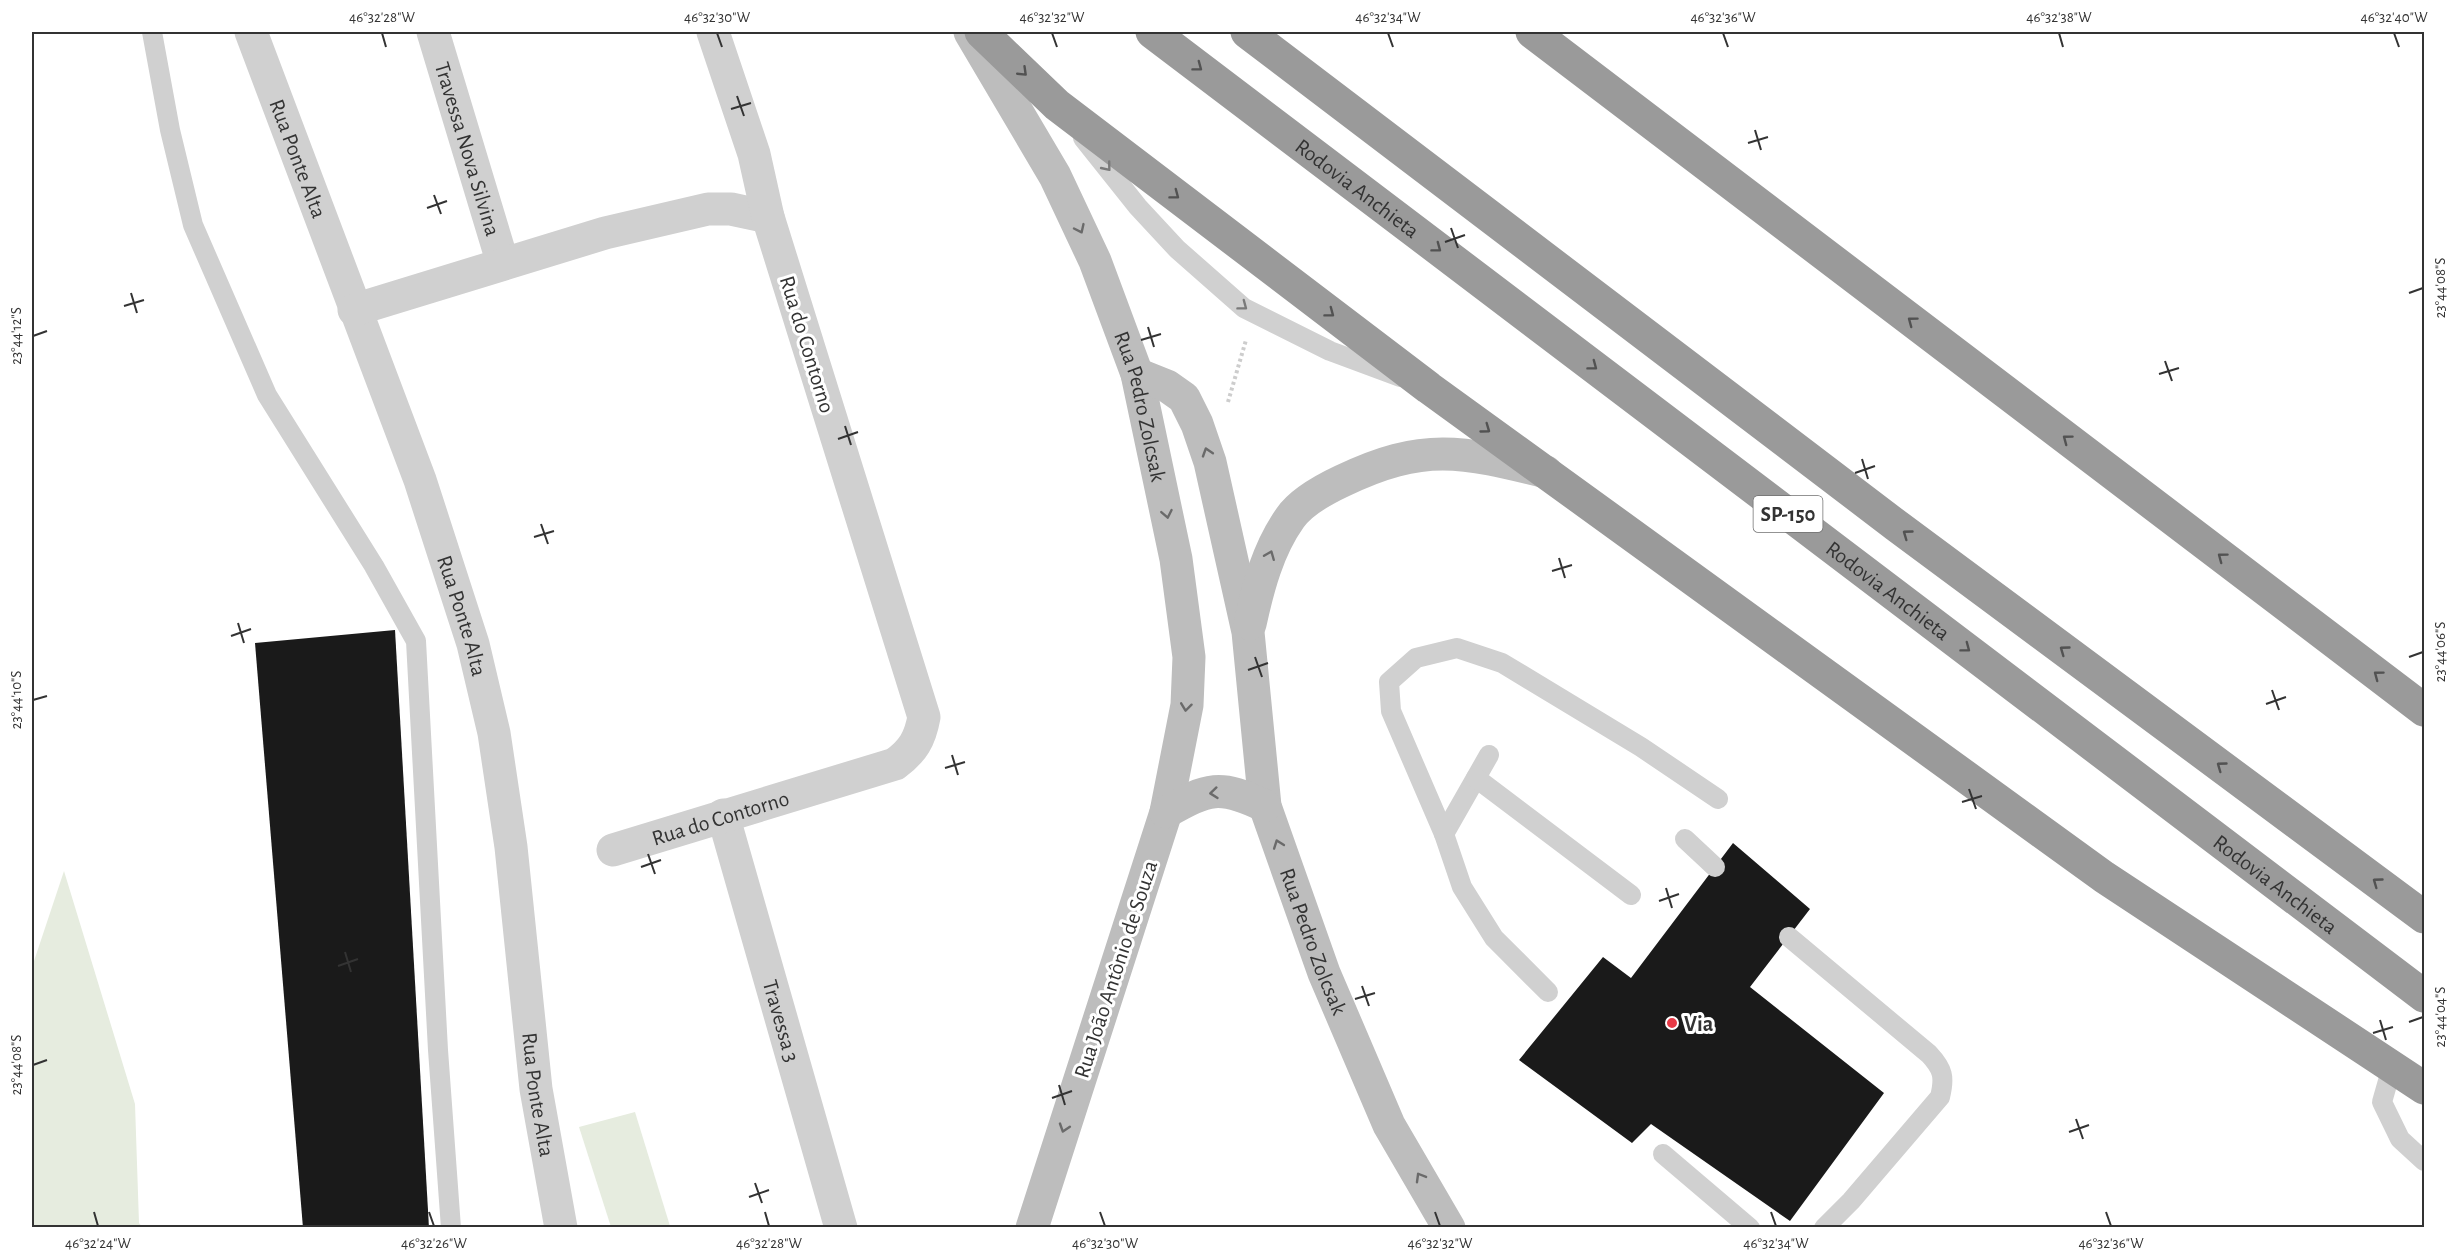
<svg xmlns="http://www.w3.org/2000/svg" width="2456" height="1259" viewBox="0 0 2456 1259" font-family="'Alegreya Sans',sans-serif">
<rect width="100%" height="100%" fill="#fff"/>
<g fill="#e6ecdf">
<polygon points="64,871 135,1104 139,1223 142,1227 32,1227 32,967"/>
<polygon points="635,1112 670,1226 665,1227 611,1227 579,1127"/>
</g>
<g fill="#1a1a1a">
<polygon points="395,630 429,1228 303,1228 255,643"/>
<polygon points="1733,843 1810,909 1750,987 1884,1093 1790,1221 1651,1124 1632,1143 1519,1060 1603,957 1631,978"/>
</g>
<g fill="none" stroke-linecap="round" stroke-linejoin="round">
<polyline stroke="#cdcdcd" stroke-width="4" stroke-dasharray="3 3" stroke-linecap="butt" points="1228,402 1246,340"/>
<g stroke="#d0d0d0" stroke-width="20">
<polyline points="152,32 170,130 193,225 267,395 374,566 416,641 438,1050 451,1228"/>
<polyline points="1083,138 1138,207 1177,249 1244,308 1330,351 1400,377"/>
<polyline points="1489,755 1444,834 1462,887 1494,938 1548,992"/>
<polyline points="1476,778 1631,895"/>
<polyline points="1444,834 1391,711 1389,682 1416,658 1457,648 1502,663 1641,747 1718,799"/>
<polyline points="1685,839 1715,867"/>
<path d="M1789 937 1929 1054C1943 1069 1945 1077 1940 1097L1851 1201 1824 1228"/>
<polyline points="2392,1067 2382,1102 2400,1139 2424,1161"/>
<polyline points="1663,1154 1750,1228"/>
</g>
<g stroke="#d0d0d0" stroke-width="33">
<path id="s1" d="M251 32 420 480 473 644 494 733 511 847 536 1089 561 1228"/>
<path id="s2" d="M433 32 503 264"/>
<polyline points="354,310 605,233 708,209 731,209 768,217"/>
<path id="s3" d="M723 815 841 1228"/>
<path id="s4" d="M613 850 895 764C913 751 920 739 924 717L768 217 754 154 713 32"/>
</g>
<g stroke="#bdbdbd" stroke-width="33">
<path id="s5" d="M970 32 1055 176 1095 261 1137 374 1176 559 1189 657 1187 705 1166 812 1032 1228"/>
<path id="s6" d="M1137 374 1167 386 1184 398 1197 424 1210 462 1248 632 1265 806 1324 973 1389 1125 1449 1228"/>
<path d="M1250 624C1258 587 1268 549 1290 518 1301 502 1325 489 1342 481 1423 442 1462 451 1546 472"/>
<path d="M1166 812C1208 788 1220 784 1265 806"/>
</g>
<g stroke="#9a9a9a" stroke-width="33">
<polyline points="981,32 1057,105 1429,388 2104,877 2424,1088"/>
<path id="s7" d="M1152 32 2424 996"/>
<polyline points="1247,32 1897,526 2424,917"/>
<polyline points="1532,32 2424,710"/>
</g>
</g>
<defs><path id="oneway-chevron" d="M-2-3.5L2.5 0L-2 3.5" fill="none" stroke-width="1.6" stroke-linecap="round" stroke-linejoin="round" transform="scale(1.5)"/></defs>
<g stroke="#525252">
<use href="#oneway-chevron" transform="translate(1198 67) rotate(37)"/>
<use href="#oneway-chevron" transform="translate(1023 72) rotate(44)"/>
<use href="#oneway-chevron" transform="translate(1175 195) rotate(37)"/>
<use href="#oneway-chevron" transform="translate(1437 248) rotate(37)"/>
<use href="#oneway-chevron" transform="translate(1330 313) rotate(37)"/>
<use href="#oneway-chevron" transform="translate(1912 321) rotate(-143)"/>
<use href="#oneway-chevron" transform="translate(1593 366) rotate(37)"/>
<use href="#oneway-chevron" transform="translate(1486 429) rotate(36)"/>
<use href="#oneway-chevron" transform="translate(2067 439) rotate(-143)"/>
<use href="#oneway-chevron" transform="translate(1907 534) rotate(-144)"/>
<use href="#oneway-chevron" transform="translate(2222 557) rotate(-143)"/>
<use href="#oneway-chevron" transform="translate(1966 648) rotate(37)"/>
<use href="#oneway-chevron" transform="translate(2064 650) rotate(-144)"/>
<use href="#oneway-chevron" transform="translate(2378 675) rotate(-143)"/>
<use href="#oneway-chevron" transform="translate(2221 766) rotate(-144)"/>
<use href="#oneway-chevron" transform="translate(2377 882) rotate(-144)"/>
</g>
<g stroke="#7a7a7a">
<use href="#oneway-chevron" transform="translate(1107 167) rotate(51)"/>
<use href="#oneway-chevron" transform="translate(1243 306) rotate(37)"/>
</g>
<g stroke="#6a6a6a">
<use href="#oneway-chevron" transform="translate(1080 229) rotate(65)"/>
<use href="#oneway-chevron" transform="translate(1207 452) rotate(-108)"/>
<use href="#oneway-chevron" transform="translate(1167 514) rotate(79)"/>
<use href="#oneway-chevron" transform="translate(1270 555) rotate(-68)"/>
<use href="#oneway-chevron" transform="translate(1186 707) rotate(97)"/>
<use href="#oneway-chevron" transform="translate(1214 793) rotate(174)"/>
<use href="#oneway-chevron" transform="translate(1278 844) rotate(-110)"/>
<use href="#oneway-chevron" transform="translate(1064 1128) rotate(108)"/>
<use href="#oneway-chevron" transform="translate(1420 1177) rotate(-120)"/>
</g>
<path fill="none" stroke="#333" stroke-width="2" d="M382 33 386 47M717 33 722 47M1052 33 1057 47M1388 33 1393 47M1723 33 1728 47M2059 33 2063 47M2394 33 2399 47M737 96 744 116M731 109 751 103M1755 130 1761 150M1748 143 1768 137M434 195 441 214M427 208 447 201M1451 228 1458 248M1445 242 1465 235M131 293 137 313M2409 293 2423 288M124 306 144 300M1148 327 1154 347M33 336 47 331M1141 340 1161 334M2165 361 2172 381M2159 374 2179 368M845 426 851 445M838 439 858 432M1862 459 1868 479M1855 473 1875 466M541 524 548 544M534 537 554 531M1559 558 1565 578M1552 571 1572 565M238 623 244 643M231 636 251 629M1255 657 1262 677M2409 657 2423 652M1248 670 1268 663M2272 690 2279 710M33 700 47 696M2266 704 2286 697M952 755 958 775M945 768 965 762M1969 789 1976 809M1962 802 1982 796M648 854 655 874M641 867 661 860M1666 888 1672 908M1659 901 1679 894M345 952 351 972M338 966 358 959M1362 986 1369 1006M1355 999 1375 993M2380 1020 2386 1040M2409 1022 2423 1017M2373 1033 2393 1027M33 1065 47 1060M1059 1085 1065 1105M1052 1098 1072 1091M2076 1119 2083 1139M2069 1132 2089 1125M755 1183 762 1203M749 1197 769 1190M94 1212 98 1226M429 1212 434 1226M765 1212 769 1226M1100 1212 1105 1226M1435 1212 1440 1226M1771 1212 1776 1226M2106 1212 2111 1226"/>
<circle fill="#e63946" stroke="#fff" stroke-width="2" cx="1672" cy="1023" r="6"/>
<g text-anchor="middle" stroke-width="6" stroke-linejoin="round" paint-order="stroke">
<rect fill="#fff" stroke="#707070" stroke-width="1.5" x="1753.5" y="496" width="69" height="36" rx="4.5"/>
<g font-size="21" font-weight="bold" fill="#333">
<text x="1788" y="521">SP-150</text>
</g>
<g font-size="22" fill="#333" stroke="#fff">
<text dy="8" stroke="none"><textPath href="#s2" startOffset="122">Travessa Nova Silvina</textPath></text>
<text dy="8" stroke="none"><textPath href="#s1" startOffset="135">Rua Ponte Alta</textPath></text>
<text dy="8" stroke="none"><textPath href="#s7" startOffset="258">Rodovia Anchieta</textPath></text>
<text transform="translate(808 344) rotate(73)" y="8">Rua do Contorno</text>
<text dy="8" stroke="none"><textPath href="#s5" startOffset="414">Rua Pedro Zolcsak</textPath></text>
<text dy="8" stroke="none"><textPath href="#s7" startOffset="924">Rodovia Anchieta</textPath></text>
<text dy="8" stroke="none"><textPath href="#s1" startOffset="621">Rua Ponte Alta</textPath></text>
<text dy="8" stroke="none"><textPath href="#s4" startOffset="112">Rua do Contorno</textPath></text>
<text dy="8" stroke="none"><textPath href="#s7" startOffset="1410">Rodovia Anchieta</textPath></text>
<text dy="8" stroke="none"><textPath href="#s6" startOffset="615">Rua Pedro Zolcsak</textPath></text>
<text transform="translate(1115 969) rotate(-72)" y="8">Rua João Antônio de Souza</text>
<text dy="8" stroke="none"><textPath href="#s3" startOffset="214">Travessa 3</textPath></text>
<text dy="8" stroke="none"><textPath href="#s1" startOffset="1107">Rua Ponte Alta</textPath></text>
</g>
<g font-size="22" font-weight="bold" fill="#333" stroke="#fff" text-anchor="start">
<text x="1684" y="1031">Via</text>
</g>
</g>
<rect width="2456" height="1259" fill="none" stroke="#ffffff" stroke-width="66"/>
<rect x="33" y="33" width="2390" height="1193" fill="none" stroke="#333" stroke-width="2"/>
<g font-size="15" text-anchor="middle" fill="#333">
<text x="382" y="22">46°32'28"W</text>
<text x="717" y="22">46°32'30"W</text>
<text x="1052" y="22">46°32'32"W</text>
<text x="1388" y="22">46°32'34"W</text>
<text x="1723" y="22">46°32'36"W</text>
<text x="2059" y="22">46°32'38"W</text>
<text x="2394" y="22">46°32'40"W</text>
<text transform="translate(2440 288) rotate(-90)" y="5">23°44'08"S</text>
<text transform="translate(16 336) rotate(-90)" y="5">23°44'12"S</text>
<text transform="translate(2440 652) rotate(-90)" y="5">23°44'06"S</text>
<text transform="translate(16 700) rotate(-90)" y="5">23°44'10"S</text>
<text transform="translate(2440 1017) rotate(-90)" y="5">23°44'04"S</text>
<text transform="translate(16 1065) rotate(-90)" y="5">23°44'08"S</text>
<text x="98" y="1248">46°32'24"W</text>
<text x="434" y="1248">46°32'26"W</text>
<text x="769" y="1248">46°32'28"W</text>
<text x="1105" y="1248">46°32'30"W</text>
<text x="1440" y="1248">46°32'32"W</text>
<text x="1776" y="1248">46°32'34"W</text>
<text x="2111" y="1248">46°32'36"W</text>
</g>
</svg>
